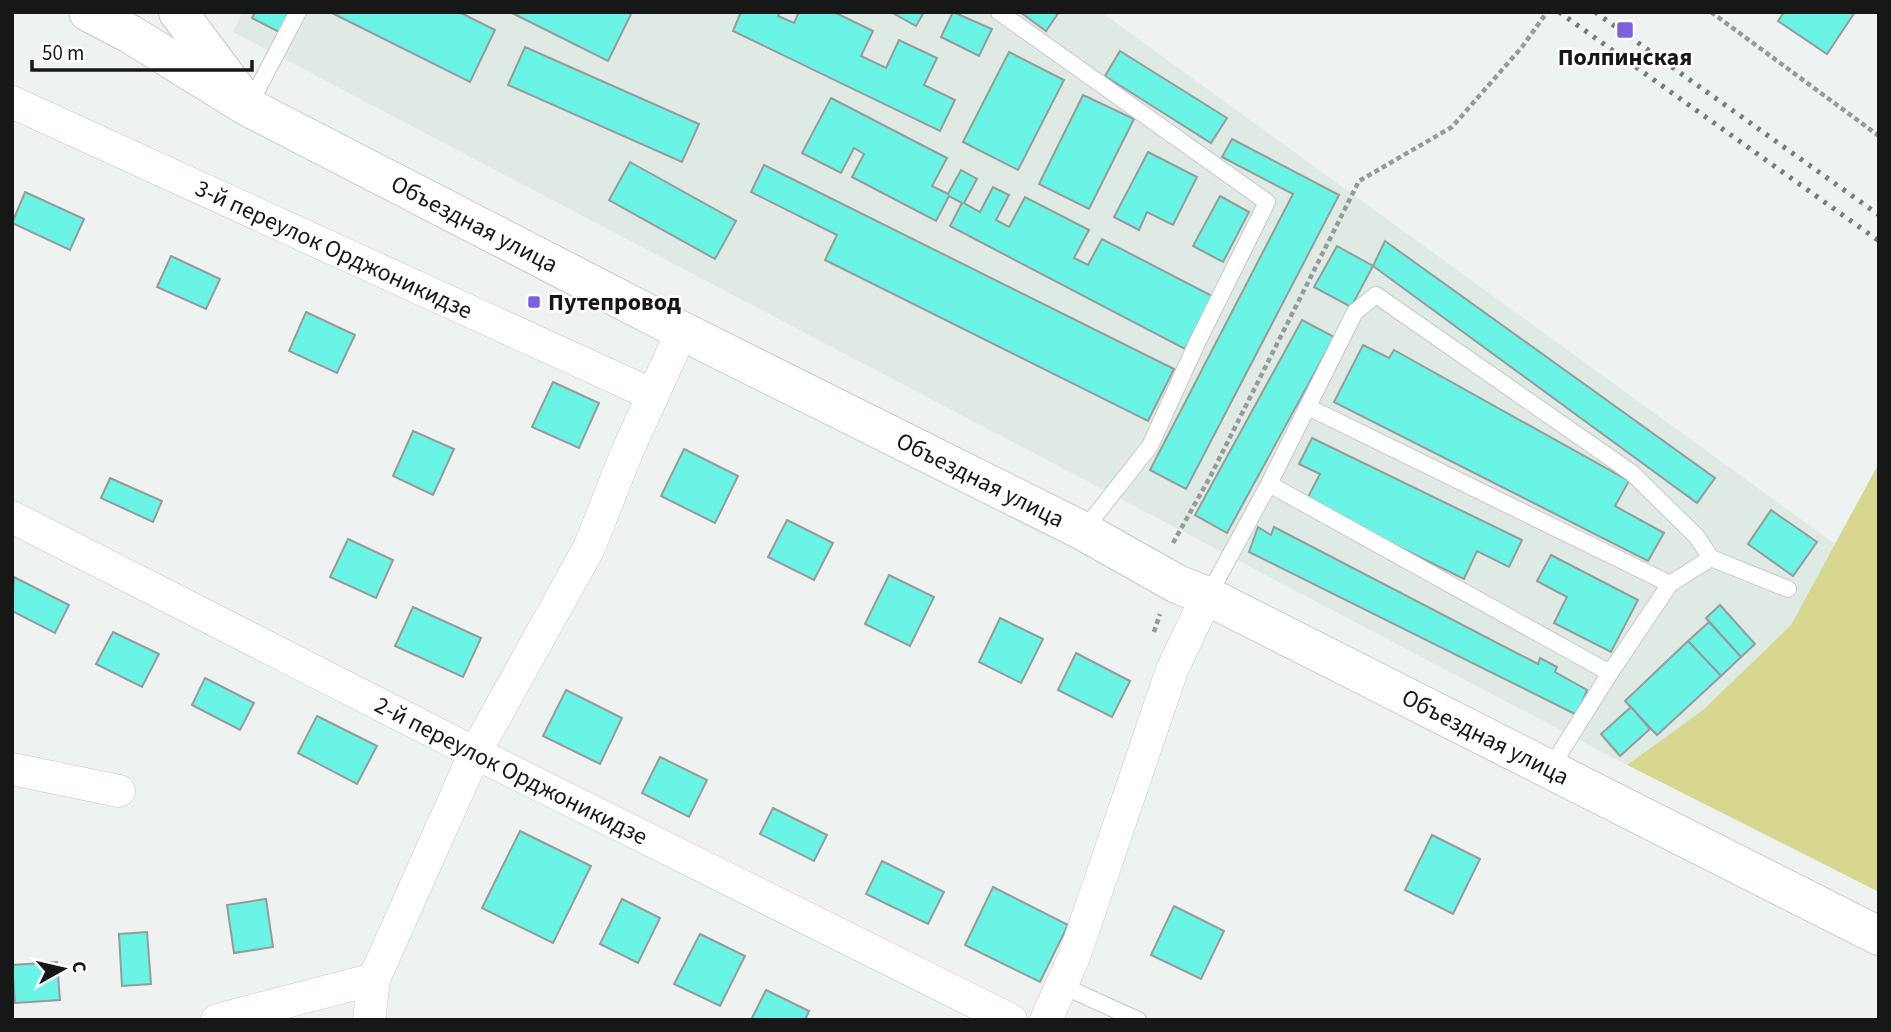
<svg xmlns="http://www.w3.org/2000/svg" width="1891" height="1032" viewBox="0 0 1891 1032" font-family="'Source Sans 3',sans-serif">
<rect width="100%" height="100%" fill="#eef2f0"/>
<polygon fill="#deeae3" points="243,12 1101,12 1835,544 1791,625 1703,710 1627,765 233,32"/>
<polygon fill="#d8d790" points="1879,463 1879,892 1627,765 1703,710 1791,625"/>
<g fill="#69f4e5" stroke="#979c9b" stroke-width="2">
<polygon points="255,12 292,12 281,33 252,18"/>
<polygon points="330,12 459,12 495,30 470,82"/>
<polygon points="510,12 632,12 608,61"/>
<polygon points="741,12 780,12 778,16 794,23 799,12 834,12 873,31 861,56 886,68 899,40 937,58 924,85 955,100 940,131 733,31"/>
<polygon points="891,12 924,12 916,26"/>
<polygon points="953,12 992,29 979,56 941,37"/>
<polygon points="1020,12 1059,12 1046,31"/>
<polygon points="1784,12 1855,12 1827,54 1778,21"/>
<polygon points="525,47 699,124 682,162 508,85"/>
<polygon points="1120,51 1227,118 1211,143 1105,76"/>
<polygon points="1009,52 1064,80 1018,170 963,142"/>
<polygon points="1083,95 1134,119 1089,209 1039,184"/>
<polygon points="831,98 947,158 932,186 948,194 961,170 977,179 964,203 980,212 993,187 1009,195 996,220 1009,227 1025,197 1089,230 1074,258 1088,265 1102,239 1212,296 1185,349 950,226 962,203 949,196 936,221 852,177 864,154 854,148 841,173 802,153"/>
<polygon points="1232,139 1339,195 1186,489 1150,470 1293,194 1222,157"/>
<polygon points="1148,152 1197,177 1173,225 1147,212 1139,230 1114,217"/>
<polygon points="630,162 736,221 715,259 609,200"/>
<polygon points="764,165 1174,369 1148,421 825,260 837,235 751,192"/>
<polygon points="25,192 84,219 70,250 12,223"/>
<polygon points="1220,196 1249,212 1223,262 1193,246"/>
<polygon points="1385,241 1715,478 1697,503 1373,266"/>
<polygon points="1337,246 1373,266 1351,307 1314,287"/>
<polygon points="171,256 220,279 206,309 157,287"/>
<polygon points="306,312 355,335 337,373 289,351"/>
<polygon points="1302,320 1334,337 1227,533 1195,515"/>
<polygon points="1363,345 1389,358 1394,350 1629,481 1615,506 1664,533 1648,561 1334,402"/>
<polygon points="553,382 599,403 579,448 532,427"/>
<polygon points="413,431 454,449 433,495 393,476"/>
<polygon points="1312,438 1522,540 1509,567 1477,551 1464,579 1306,501 1320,474 1299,464"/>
<polygon points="684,449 738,476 715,523 661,496"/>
<polygon points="110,478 162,501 153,522 101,498"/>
<polygon points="1771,510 1817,542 1793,576 1748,544"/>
<polygon points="787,520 833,543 814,580 768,557"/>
<polygon points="1258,527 1271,535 1274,527 1538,664 1540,658 1557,667 1555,672 1587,690 1577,715 1249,552"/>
<polygon points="348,539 393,560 376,598 330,577"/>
<polygon points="1551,555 1638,600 1611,652 1554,623 1567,597 1537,581"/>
<polygon points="889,575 934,597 910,646 865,624"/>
<polygon points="14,577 69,605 55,633 12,611"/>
<polygon points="1720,605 1755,644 1741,657 1706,618"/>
<polygon points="413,607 481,638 463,677 395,646"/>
<polygon points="1000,618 1043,639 1021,683 979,662"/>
<polygon points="1709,622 1741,657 1721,676 1688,641"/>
<polygon points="113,632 159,654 142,687 96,664"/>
<polygon points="1688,641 1721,676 1657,735 1625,701"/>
<polygon points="1076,653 1130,681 1112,717 1058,690"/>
<polygon points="205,678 254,703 240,730 192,705"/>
<polygon points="566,690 622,718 600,764 543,736"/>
<polygon points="1631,707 1650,729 1620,756 1601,734"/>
<polygon points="317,716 377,746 357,784 298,753"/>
<polygon points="660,757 707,780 689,817 642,793"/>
<polygon points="773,808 827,835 814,861 760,834"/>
<polygon points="520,831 591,866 553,943 482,908"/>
<polygon points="1432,835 1480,859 1453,914 1405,890"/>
<polygon points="882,861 944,892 928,924 866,894"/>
<polygon points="993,887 1068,925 1040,982 965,945"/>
<polygon points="266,899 273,947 234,953 227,905"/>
<polygon points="622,899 660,918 638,963 600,944"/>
<polygon points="1174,906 1224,931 1201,979 1151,955"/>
<polygon points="147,932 151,984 122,986 119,934"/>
<polygon points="700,934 745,956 720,1006 674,984"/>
<polygon points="57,962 60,1000 15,1003 12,965"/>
<polygon points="766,990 809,1011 805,1020 751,1020"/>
</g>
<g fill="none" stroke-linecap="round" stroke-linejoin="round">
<g stroke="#c4c9c6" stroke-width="18">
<g id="service">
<polyline points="999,12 1267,202 1197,343 1150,446 1083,531"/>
<polyline points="248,107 298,12"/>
<polyline points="1308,407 1670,584"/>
<polyline points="1269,484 1610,673"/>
<polyline points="1711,558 1788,589"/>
<polyline points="1208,596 1269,484 1355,312 1376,295 1632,473 1697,537 1711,558 1670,584 1610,673 1550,769"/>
<polyline points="1061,985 1138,1020"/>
</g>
</g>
<g stroke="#c4c9c6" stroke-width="33">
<g id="minor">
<path id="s1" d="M12 102 653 395"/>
<path id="s2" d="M12 517 475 753 1011 1020"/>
<polyline points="12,769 119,791"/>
<polyline points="217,1020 374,979"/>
<polyline points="369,1020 374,979 475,753 589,548 627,452 682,331"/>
<polyline points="1046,1020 1074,957 1172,670 1207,596"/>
</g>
</g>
<g stroke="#c4c9c6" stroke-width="40">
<g id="tertiary">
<path id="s3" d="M88 12 130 34 248 107 682 331 1083 531 1177 584 1207 596 1879 936"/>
<polyline points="178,12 237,91"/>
</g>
</g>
<g stroke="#979a99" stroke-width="4.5" stroke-dasharray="5 3.5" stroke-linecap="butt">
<polyline points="1711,12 1879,136"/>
<polyline points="1173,543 1210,477 1359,181 1452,127 1522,47 1547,12"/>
<polyline points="1154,632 1160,614"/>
</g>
<use href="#service" stroke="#fff" stroke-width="16"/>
<use href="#minor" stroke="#fff" stroke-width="32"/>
<use href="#tertiary" stroke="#fff" stroke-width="38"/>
<g stroke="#787b7a" stroke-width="5" stroke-dasharray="3.5 7" stroke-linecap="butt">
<polyline points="1559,12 1879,241"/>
<polyline points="1595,12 1879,215"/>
</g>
</g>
<g fill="#7b61dc" stroke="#fff" stroke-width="2.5">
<rect x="1616" y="21" width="18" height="18" rx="3.5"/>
<rect x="527" y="295" width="14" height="14" rx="3.5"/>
</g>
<g text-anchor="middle" stroke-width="5" stroke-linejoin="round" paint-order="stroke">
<g font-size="24" font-weight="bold" fill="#161817" stroke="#fff">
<text x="1625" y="65">Полпинская</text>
<text x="548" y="310" text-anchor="start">Путепровод</text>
</g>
<g font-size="24" fill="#161817" stroke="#fff">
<text dy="8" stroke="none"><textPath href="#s3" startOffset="441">Объездная улица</textPath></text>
<text dy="8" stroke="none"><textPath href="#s1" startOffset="354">3-й переулок Орджоникидзе</textPath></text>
<text dy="8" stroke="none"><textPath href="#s3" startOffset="1008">Объездная улица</textPath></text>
<text dy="8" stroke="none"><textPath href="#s3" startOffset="1575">Объездная улица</textPath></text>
<text dy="8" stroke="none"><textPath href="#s2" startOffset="560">2-й переулок Орджоникидзе</textPath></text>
</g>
</g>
<rect width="1891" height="1032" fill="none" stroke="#161817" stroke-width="28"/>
<g transform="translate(63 969) rotate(82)" stroke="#ffffff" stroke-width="5" paint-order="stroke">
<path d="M0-5L12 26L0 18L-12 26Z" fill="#161817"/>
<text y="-10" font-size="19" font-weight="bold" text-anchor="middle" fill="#161817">С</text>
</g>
<path d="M32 60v10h220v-10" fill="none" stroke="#161817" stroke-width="3.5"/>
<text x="42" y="60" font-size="21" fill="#161817" stroke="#ffffff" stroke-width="5" paint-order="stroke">50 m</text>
</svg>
